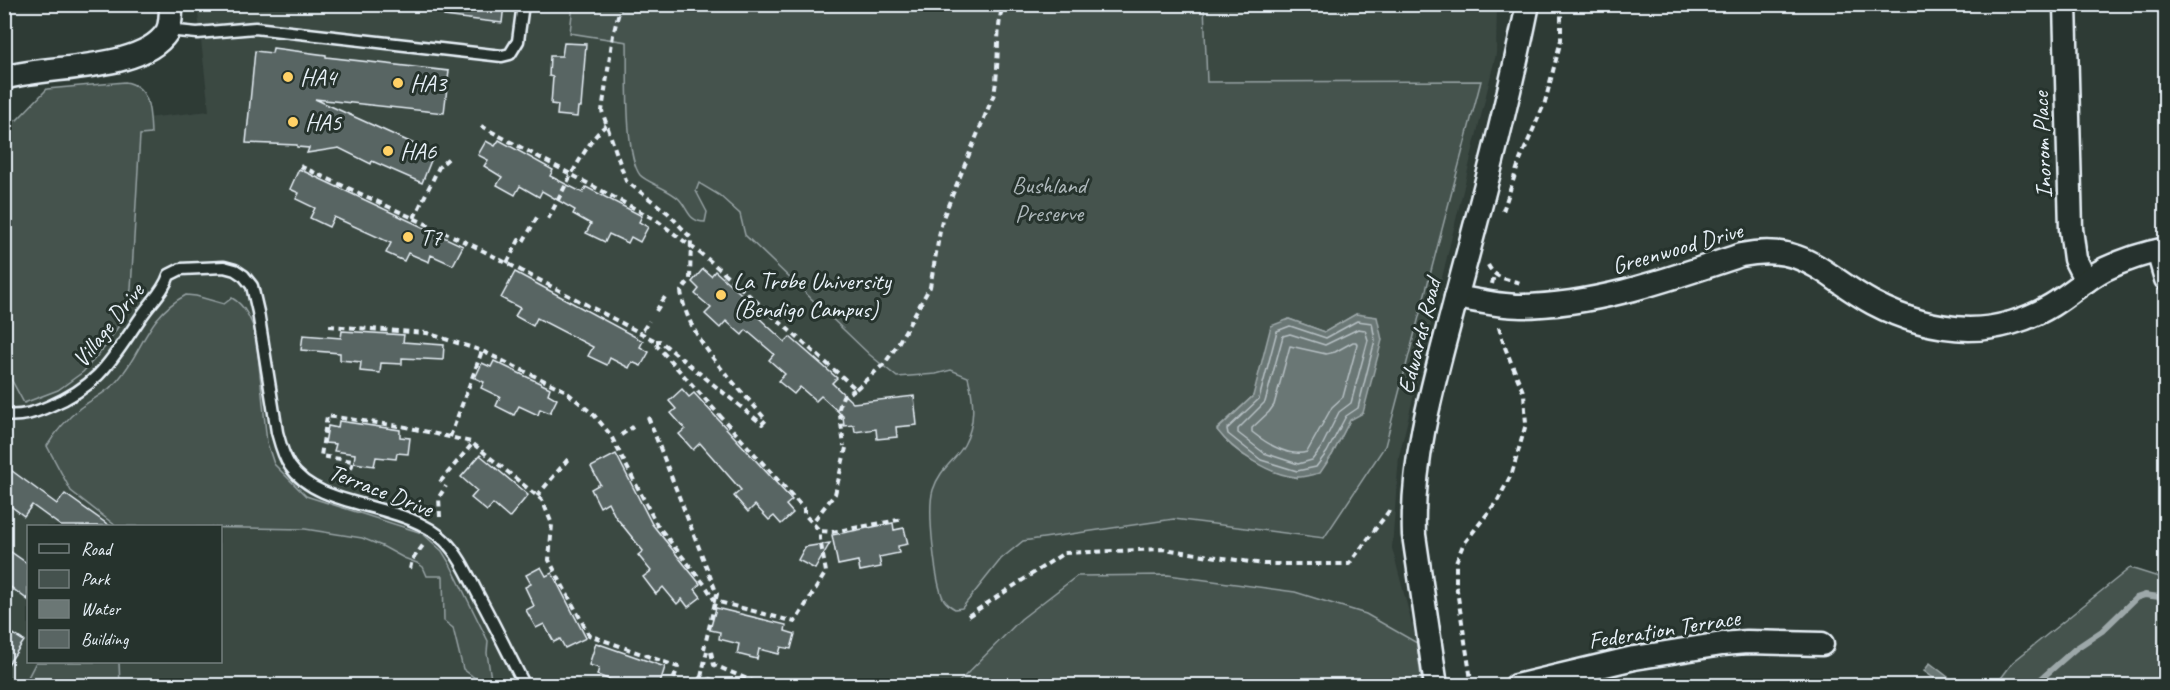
<svg xmlns="http://www.w3.org/2000/svg" width="2170" height="690" viewBox="0 0 2170 690" font-family="Caveat,sans-serif">
<rect width="100%" height="100%" fill="#2e3b35"/>
<filter id="ink" filterUnits="userSpaceOnUse"><feTurbulence type="fractalNoise" baseFrequency=".0167" numOctaves="2"/><feDisplacementMap in="SourceGraphic" scale="12" xChannelSelector="R" yChannelSelector="G"/><feConvolveMatrix kernelMatrix="1 2 1 2 8 2 1 2 1" color-interpolation-filters="sRGB"/></filter>
<g filter="url(#ink)">
<path fill="#3b4843" fill-rule="evenodd" d="M197 5H1497L1496 54 1399 456 1392 548 1417 643 1366 614 1021 619 956 685H5L4 134 209 111ZM28 526H220V662H28Z"/>
<g fill="#45524e" stroke="#96a2a3" stroke-width="1.5" fill-rule="evenodd">
<path d="M573 4 1204 5 1207 82 1481 81 1385 446 1324 538 1174 519 1023 541 1001 559 962 608 955 609C951 607 947 604 944 600 935 584 927 509 933 490 940 468 955 461 964 445 976 423 974 400 968 377L951 370 936 374 897 377 870 355 745 235 740 214 719 195 699 183 696 191 707 212 705 222C688 222 688 208 679 199 669 189 646 182 640 175 624 154 628 71 627 42L570 33ZM1356 314 1350 420 1332 455 1297 478C1266 468 1237 458 1217 429L1253 396 1289 319 1325 332Z"/>
<path d="M125 82C151 86 150 113 151 134L140 135 131 289 128 305 120 324 105 347 83 372 58 390 24 403 10 377 5 345V123L17 120 47 89Z"/>
<path d="M186 295 196 296 224 304 232 298C246 306 251 321 256 334L267 443 274 464 306 496 422 533 442 551 450 564 488 641 487 653 491 679 475 678 463 669 453 628 444 621 443 576H427L423 567 417 563 404 558 382 546 362 538 305 529 116 526 71 491 47 446C55 433 68 418 80 408 93 398 107 393 117 381 144 351 145 317 186 295Z"/>
<polygon points="2130,568 2165,579 2165,685 1996,685 2013,662"/>
<polygon points="1168,575 1295,592 1366,614 1417,643 1422,685 956,685 1021,619 1077,576"/>
<polygon points="36,662 119,662 120,685 24,685"/>
</g>
<g fill="#6b7775" stroke="#9da8a9" stroke-width="1.5">
<path d="M1356 314 1377 317 1382 340 1363 413 1350 420 1332 455 1320 473C1313 474 1303 478 1296 477 1269 475 1233 451 1217 430L1253 396 1271 326 1289 319 1325 332Z"/>
<polygon points="1930,663 1953,681 1950,685 1943,685 1924,671"/>
</g>
<g fill="none" stroke-linecap="round" stroke-linejoin="round">
<g stroke="#b6c0c4" stroke-width="1.5">
<polygon points="1357,321 1372,323 1375,340 1358,408 1346,416 1327,452 1316,467 1297,471 1261,460 1228,434 1227,429 1259,399 1277,331 1290,326 1326,338"/>
<polygon points="1358,329 1365,330 1368,340 1351,403 1339,412 1321,448 1312,460 1298,464 1264,453 1238,433 1238,429 1265,402 1283,336 1290,334 1325,345"/>
<path d="M1353 342H1356L1357 345 1343 397 1332 407 1307 452C1288 458 1266 443 1252 432V428L1269 412 1274 405 1290 346 1326 354 1335 352Z"/>
</g>
<polyline stroke="#9da8a9" stroke-width="6" points="2033,686 2075,649 2102,631 2136,598 2145,595 2166,598"/>
</g>
<g fill="#596563" stroke="#e8f1f8" stroke-width="1.5">
<polygon points="445,4 504,4 502,23 444,16"/>
<polygon points="564,43 586,44 581,107 578,107 577,117 557,115 558,105 551,104 553,77 549,76 550,56 562,56"/>
<polygon points="273,48 326,55 326,57 449,71 444,113 315,99 434,153 422,183 372,161 371,164 339,148 307,153 309,148 297,147 297,145 246,143 255,51 272,53"/>
<polygon points="499,140 553,170 550,176 583,193 586,187 642,216 639,222 648,227 640,242 631,237 628,243 609,234 605,242 586,233 591,224 573,214 575,210 542,191 539,197 520,186 515,195 497,185 502,177 484,166 488,160 478,155 486,141 495,146"/>
<polygon points="299,169 463,246 453,265 431,255 429,262 408,253 404,261 386,253 391,243 334,217 329,227 310,218 315,208 296,199 299,193 290,189"/>
<polygon points="703,269 711,276 715,271 762,312 758,317 785,342 790,337 837,378 832,383 853,403 914,396 917,425 896,427 897,437 877,439 876,429 855,432 854,425 844,426 843,416 821,396 816,401 800,387 794,394 778,381 785,374 769,360 774,354 746,330 742,335 726,321 720,328 705,314 711,308 695,294 699,289 692,282"/>
<polygon points="515,272 643,341 640,347 649,352 641,366 632,362 629,368 610,358 607,365 588,356 593,347 537,318 533,326 515,316 520,308 501,298"/>
<polygon points="342,331 404,335 403,342 444,345 443,360 402,358 402,364 381,363 380,373 360,371 361,362 340,360 340,353 301,350 303,335 341,338"/>
<polygon points="494,361 550,388 548,394 557,399 550,413 540,409 538,415 519,406 514,415 496,406 500,397 481,388 484,382 475,378 482,363 491,367"/>
<polygon points="682,389 689,397 694,393 792,500 786,505 793,513 781,524 774,516 769,520 755,505 748,512 734,496 741,490 700,443 693,450 679,434 685,429 671,413 676,409 669,401"/>
<polygon points="339,421 400,430 400,437 410,438 408,454 397,453 396,459 376,457 374,466 354,463 355,454 334,451 336,444 325,443 328,426 338,428"/>
<polygon points="616,454 652,524 700,584 695,589 701,597 688,607 682,599 677,604 663,587 656,594 643,577 651,571 638,555 643,551 615,516 608,502 600,507 591,489 600,484 591,467"/>
<polygon points="480,455 528,495 509,518 493,504 487,511 471,498 477,491 461,477"/>
<polygon points="4,465 57,504 65,494 110,526 61,526 32,505 24,516 4,501"/>
<polygon points="893,523 894,530 904,528 908,544 898,546 899,553 879,557 881,567 860,571 858,561 838,565 832,535"/>
<polygon points="830,543 815,569 798,560 805,547"/>
<polygon points="4,547 28,564 28,600 4,582"/>
<polygon points="541,567 546,576 552,573 586,638 565,648 560,639 554,642 544,624 536,628 526,610 534,606 525,587 531,584 526,575"/>
<polygon points="716,608 786,625 785,631 795,634 791,649 781,647 779,654 759,649 757,659 737,654 739,644 719,639 720,632 710,630"/>
<polygon points="4,628 24,641 4,670"/>
<polygon points="596,643 665,667 659,686 615,686 616,682 597,675 599,668 589,665"/>
</g>
<g fill="none" stroke-linecap="round" stroke-linejoin="round">
<g stroke="#e8f1f8" stroke-width="15">
<g id="service">
<polyline points="168,30 197,33 255,28 502,56 510,54 518,41 523,4"/>
<path d="M4 415C21 417 34 413 50 406 100 385 112 359 141 317 150 303 164 291 169 275L181 269 224 267 235 270 244 276 252 286 258 312 277 432C280 443 283 456 290 466 320 511 404 500 445 541 461 557 470 580 481 600 496 628 510 657 525 686"/>
</g>
</g>
<g stroke="#e8f1f8" stroke-width="27">
<g id="minor">
<polyline points="2065,4 2071,229 2075,259 2086,281"/>
<path d="M8 77C51 65 142 71 167 32 171 25 171 13 171 4"/>
<polyline points="2158,251 2166,279"/>
<path d="M1456 297C1478 301 1499 306 1521 306 1598 305 1669 279 1741 255 1805 242 1823 276 1873 303 1903 319 1935 328 1969 329 1997 329 2028 320 2052 305 2070 294 2086 279 2105 269 2124 260 2145 253 2166 249"/>
<path d="M1436 686 1414 535C1411 455 1436 375 1456 298 1482 201 1508 103 1528 4"/>
<polyline points="1516,686 1634,658 1722,644 1747,642 1822,644"/>
</g>
</g>
<g stroke="#e8f1f8" stroke-width="4" stroke-dasharray="6 4.5" stroke-linecap="butt">
<path d="M621 4 613 35 602 111 626 181 668 213 691 238 690 280 681 291C687 340 736 383 766 420L762 424 660 341H656"/>
<polyline points="481,126 656,220 709,260 856,389 843,396 839,408 844,446"/>
<polyline points="300,166 474,246 656,341 658,347 804,509 804,514 820,531 832,532 904,519"/>
<polyline points="1503,211 1520,160 1545,102 1561,40 1561,4"/>
<polyline points="414,218 439,167 449,158"/>
<path d="M548 219C559 199 589 135 607 125"/>
<polyline points="507,263 519,240 523,242 539,214"/>
<path d="M1488 265C1495 279 1507 279 1521 283"/>
<polyline points="1492,284 1494,275"/>
<polyline points="656,311 665,297"/>
<polyline points="329,326 427,333 482,351 564,390 594,415 610,434 657,525 705,585 715,601 795,622 826,572 820,539 820,531"/>
<polyline points="643,330 649,321"/>
<path d="M856 389 885 363 896 347 930 287 942 220 994 94C1000 65 995 33 1003 4"/>
<polyline points="648,417 717,594 704,649"/>
<polyline points="621,435 633,427"/>
<polyline points="450,437 482,351"/>
<polyline points="351,469 353,461 321,456 327,416 406,427 471,442 542,500 552,524 549,560 589,635 678,667 671,686"/>
<polyline points="440,482 473,443"/>
<polyline points="537,496 569,458"/>
<polyline points="440,517 439,497 446,486"/>
<polyline points="815,519 835,494 846,448"/>
<polyline points="410,569 412,560 424,544"/>
<polyline points="968,616 1064,553 1164,549 1263,564 1349,564 1392,507"/>
<polyline points="711,652 714,665 764,686"/>
<polyline points="701,677 707,651"/>
<polyline points="691,686 701,677 739,686"/>
<polyline points="1472,686 1456,584 1456,562 1463,545 1498,500 1512,473 1526,424 1524,394 1504,345 1498,324"/>
</g>
<use href="#service" stroke="#26332d" stroke-width="10"/>
<use href="#minor" stroke="#26332d" stroke-width="22"/>
</g>
</g>
<g fill="#ffd166" stroke="#26332d" stroke-width="2">
<circle cx="288" cy="77" r="6"/>
<circle cx="398" cy="83" r="6"/>
<circle cx="293" cy="122" r="6"/>
<circle cx="388" cy="151" r="6"/>
<circle cx="408" cy="237" r="6"/>
<circle cx="721" cy="295" r="6"/>
</g>
<g text-anchor="middle" stroke-width="6" stroke-linejoin="round" paint-order="stroke">
<g font-size="24" fill="#e8f1f8" stroke="#26332d" text-anchor="start">
<text x="300" y="85">HA4</text>
<text x="410" y="91">HA3</text>
<text x="305" y="130">HA5</text>
<text x="400" y="159">HA6</text>
<text x="420" y="245">T7</text>
<text x="733" y="289">La Trobe University<tspan x="733" dy="28">(Bendigo Campus)</tspan></text>
</g>
<g font-size="24" fill="#e8f1f8" stroke="#26332d">
<text transform="translate(2042 145) rotate(-92)" y="8">Inorom Place</text>
<text transform="translate(1677 248) rotate(-16)" y="8">Greenwood Drive</text>
<text transform="translate(108 325) rotate(-52)" y="8">Village Drive</text>
<text transform="translate(1419 336) rotate(-76)" y="8">Edwards Road</text>
<text transform="translate(381 490) rotate(21)" y="8">Terrace Drive</text>
<text transform="translate(1664 629) rotate(-9)" y="8">Federation Terrace</text>
</g>
<g font-size="24" fill="#afb9bc" stroke="#26332d">
<text x="1049" y="193">Bushland<tspan x="1049" dy="28">Preserve</tspan></text>
</g>
</g>
<rect width="2170" height="690" fill="none" stroke="#26332d" stroke-width="24"/>
<rect x="12" y="12" width="2146" height="666" fill="none" stroke="#e8f1f8" stroke-width="2" filter="url(#ink)"/>
<rect x="27" y="525" width="195" height="138" fill="#26332d" stroke="#747f7e" stroke-width="1.5"/>
<rect x="39" y="544" width="30" height="9" fill="#26332d" stroke="#747f7e" stroke-width="1.5"/>
<text x="81" y="555" font-size="18" fill="#e8f1f8">Road</text>
<rect x="39" y="570" width="30" height="18" fill="#45524e" stroke="#747f7e" stroke-width="1.5"/>
<text x="81" y="585" font-size="18" fill="#e8f1f8">Park</text>
<rect x="39" y="600" width="30" height="18" fill="#6b7775" stroke="#747f7e" stroke-width="1.5"/>
<text x="81" y="615" font-size="18" fill="#e8f1f8">Water</text>
<rect x="39" y="630" width="30" height="18" fill="#596563" stroke="#747f7e" stroke-width="1.5"/>
<text x="81" y="645" font-size="18" fill="#e8f1f8">Building</text>
</svg>
